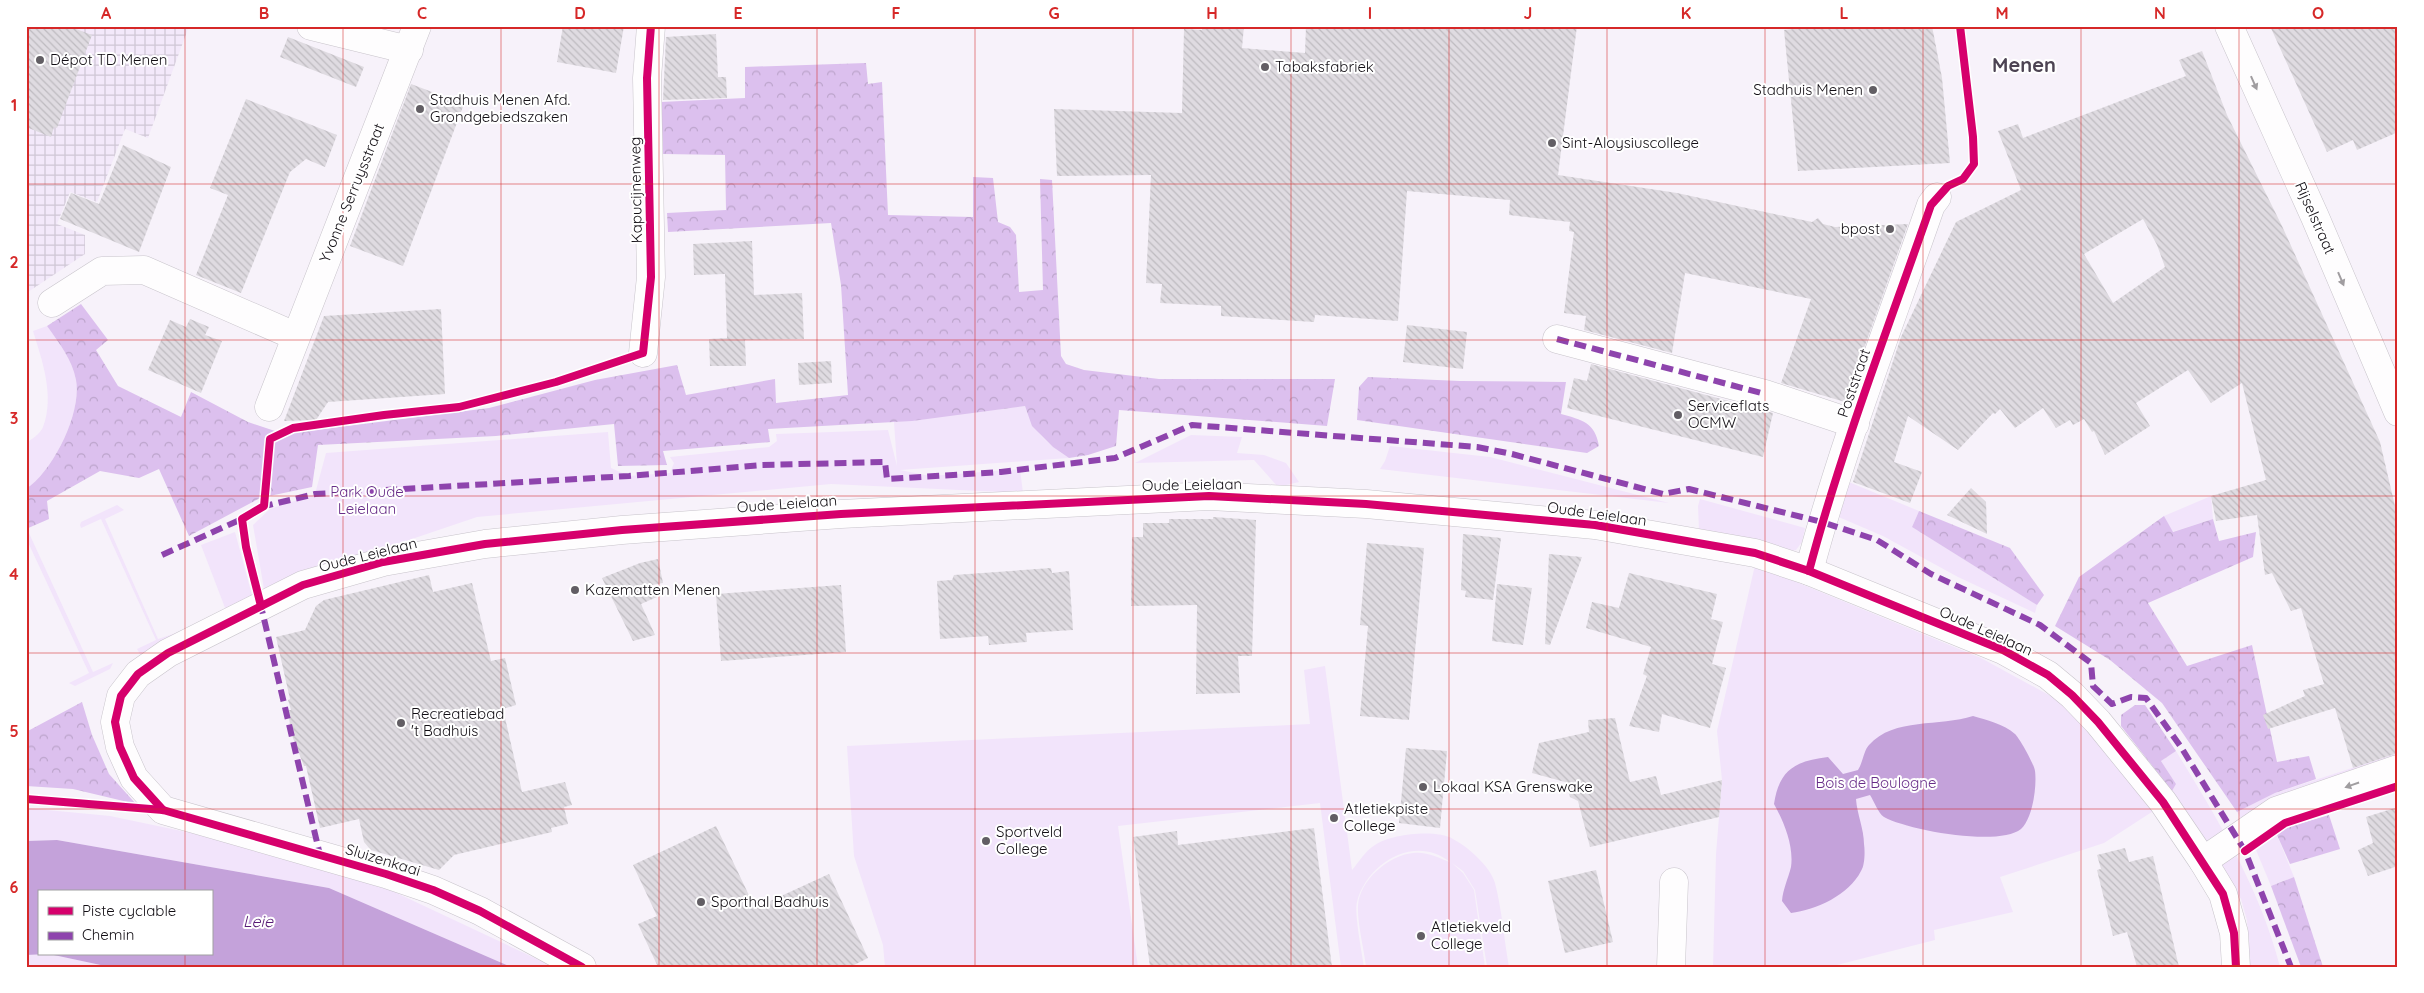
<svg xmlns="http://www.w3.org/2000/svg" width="2424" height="993" viewBox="0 0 2424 993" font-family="Quicksand,sans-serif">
<defs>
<pattern id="industrial-grid" width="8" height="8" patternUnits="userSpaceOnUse" patternTransform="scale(1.25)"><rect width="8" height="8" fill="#f3e9fa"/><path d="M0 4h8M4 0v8" fill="none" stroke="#cfc7d5"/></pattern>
<pattern id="forest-crowns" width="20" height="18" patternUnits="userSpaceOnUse" patternTransform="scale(1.25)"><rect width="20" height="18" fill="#dcc0ee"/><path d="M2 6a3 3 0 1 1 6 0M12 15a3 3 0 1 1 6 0" fill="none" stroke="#bca4cb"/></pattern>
<pattern id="building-back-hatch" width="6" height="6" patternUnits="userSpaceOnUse" patternTransform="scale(1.25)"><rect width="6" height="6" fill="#dfdbe1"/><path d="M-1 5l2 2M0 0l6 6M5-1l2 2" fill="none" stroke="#bebbc0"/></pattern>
</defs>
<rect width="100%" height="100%" fill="#f7f2fa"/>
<polygon fill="url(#industrial-grid)" points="26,26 189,26 148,138 125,129 97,202 70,192 57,224 85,235 85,254 28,292 26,289"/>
<g fill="#f2e4fb">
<path d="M47 326C59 343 72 359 76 380 82 413 53 471 26 489V443C31 440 41 433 43 427 55 396 42 360 33 331Z"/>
<path d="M1025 406C1035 433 1045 442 1069 458L900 470 930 476 1020 469 1023 493 831 484 477 517 264 589 253 525 270 509 315 494 326 453 608 432 611 468 629 476 670 473 674 463 670 457 769 447 777 441 776 434 888 430 897 466 894 422Z"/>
<polygon points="1191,435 1242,437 1237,453 1264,455 1286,463 1299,482 1278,487 1254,460 1135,463"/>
<polygon points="1390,446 1490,457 1669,503 1380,469 1385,461"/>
<polygon points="1844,480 1919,511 1912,527 2037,605 2035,613 1958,577 1883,536 1834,515"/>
<polygon points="2211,496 2213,519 2172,532 2164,516"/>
<polygon points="1700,499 1805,528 1802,542 1796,550 1782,552 1699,530 1698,506"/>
<polygon points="117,505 124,510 105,519 158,639 179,632 179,636 144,654 140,654 137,649 156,640 101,519 81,528 80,525 81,522"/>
<polygon points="28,531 93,672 113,663 110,669 75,686 69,683 89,673 26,538"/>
<polygon points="235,532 253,599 227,613 201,545"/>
<polygon points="1755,565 1981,658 2058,700 2082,723 2158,808 2104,843 2000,877 2013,912 1934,930 1935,940 1829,967 1713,967 1716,854 1722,780 1717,731"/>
<path d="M1325 666 1352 870C1359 862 1365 851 1375 845 1391 834 1436 829 1453 839 1468 847 1490 866 1495 883 1502 910 1504 940 1509 967H1487L1475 890 1463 871 1452 863 1463 873 1474 890 1485 967H1366C1364 948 1357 923 1358 905 1360 880 1389 855 1413 853 1426 851 1439 858 1450 862 1415 834 1367 863 1357 902 1354 913 1362 953 1364 967H1341L1320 803 1118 826 1138 967H885L883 945 854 856 847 746 1310 724 1304 670Z"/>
<path d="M2176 751C2218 820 2260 888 2280 967H2250L2247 920 2241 899 2172 791 2176 784 2161 761Z"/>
<polygon points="2398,753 2398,759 2243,822 2237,812 2275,793"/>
<polygon points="26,808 110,816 215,838 388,889 554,967 511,967 329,888 57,840 26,841"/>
<polygon points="2277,835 2294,877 2271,886 2256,850"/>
<polygon points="49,954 110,967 26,967 26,955"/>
</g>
<g fill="url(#forest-crowns)">
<path d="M866 63 868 84 882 82 888 215 973 217V177L993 178 998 222 1010 227 1016 235 1019 292 1043 290 1040 179 1052 180 1061 356 1066 364 1084 370 1159 379H1335L1327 426 1119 410 1116 446 1088 455 1069 458 1053 447 1032 426 1025 406 912 421 768 429 770 442 663 451 667 465 618 466 614 424 496 436 318 445 312 487 260 498 189 536 159 469 139 478 100 471 47 501 49 519 26 529V489C53 471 82 413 76 380 72 359 59 343 47 326L81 304 108 340 96 350 118 386 181 417 191 392 248 422 284 434 489 408 595 380 677 365 686 395 775 379 776 403 848 395 841 285 831 223 668 232 667 213 726 210 725 155 663 154 661 102 745 98V67Z"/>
<path d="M1368 377 1460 381 1566 382 1561 414C1582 420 1595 422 1599 446L1587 453 1357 420 1359 387Z"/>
<polygon points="1919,511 2010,548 2044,595 2037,605 1912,527"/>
<polygon points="2164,516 2173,532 2213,519 2219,541 2256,532 2253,557 2148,603 2187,666 2252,645 2277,762 2309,756 2316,779 2275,793 2237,812 2162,703 2110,660 2055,626 2079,577"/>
<polygon points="82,702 92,735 109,774 136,804 73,789 26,786 26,732"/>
<polygon points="2135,705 2145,705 2176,751 2161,761 2176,784 2172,791 2121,726 2121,715"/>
<polygon points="2329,815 2340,849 2290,864 2277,835 2288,827"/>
<polygon points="2294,877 2323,967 2301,967 2271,886"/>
</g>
<g fill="#c4a2da" fill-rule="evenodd">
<path d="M1973 716C1986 720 2004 724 2015 734 2020 739 2034 764 2035 771 2037 785 2033 818 2021 829 1999 847 1907 830 1884 817 1878 813 1874 801 1870 795L1856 799C1857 814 1864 829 1864 844 1865 851 1865 865 1861 871 1849 895 1816 910 1791 913L1782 901C1783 889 1788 879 1791 867 1794 846 1784 822 1774 804 1779 770 1795 761 1828 757L1843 774 1858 770C1863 762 1864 750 1869 745 1894 717 1940 727 1973 716Z"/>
<path d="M57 840 329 888 511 967H110L49 954 26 955V841ZM39 892H211V954H39Z"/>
</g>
<g fill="url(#building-back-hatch)" fill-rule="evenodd">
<polygon points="26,26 68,26 92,35 57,128 54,127 51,137 26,127"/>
<polygon points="563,26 624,26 616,73 557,62"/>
<polygon points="1202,26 1244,26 1242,48 1305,53 1306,26 1577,26 1558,175 1677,193 1812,222 1818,218 1823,224 1835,227 1908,224 1845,402 1781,383 1811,299 1685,273 1672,353 1584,330 1586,316 1564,313 1574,232 1569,231 1570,222 1509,215 1510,200 1407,191 1398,321 1315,315 1314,322 1221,316 1221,306 1160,303 1162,284 1146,283 1151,175 1057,176 1054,109 1182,113 1184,29 1202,30"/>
<polygon points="1823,26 1932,26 1942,78 1950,163 1798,171 1784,30"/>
<polygon points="2270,26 2398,26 2398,132 2357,150 2353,140 2327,152"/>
<polygon points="716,34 718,77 726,77 727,98 663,100 666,37"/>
<polygon points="288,37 364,67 356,87 280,57"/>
<path d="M2202 51 2227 115 2282 226 2380 442 2398 519V753L2353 768 2335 708 2268 729 2263 715 2305 696 2303 690 2324 684 2301 608 2291 611 2272 573 2265 575 2257 515 2216 521 2211 496 2266 480 2242 383 2211 403 2188 370 2136 403 2150 426 2105 455 2094 431 2092 432 2084 419 2073 425 2070 420 2056 428 2043 408 2015 428 2000 409 1995 414 1993 413 1958 450 1908 416 1894 462 1922 472 1910 503 1853 482 1901 337 1956 222 2021 190 1998 131 2018 124 2023 138 2186 76 2179 60ZM2143 219 2157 245 2165 267 2113 303 2084 254Z"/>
<polygon points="411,84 464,104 403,266 350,246"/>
<polygon points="246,99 337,135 325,167 306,159 290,172 241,293 196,275 228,195 210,188"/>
<polygon points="123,145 171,167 139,252 60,219 71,193 99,204"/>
<polygon points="752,241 754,295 802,293 804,339 745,340 746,366 710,366 709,339 727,338 725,274 694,275 693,244"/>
<polygon points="441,309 445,394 328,402 316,420 284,421 324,316"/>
<polygon points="190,319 209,327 205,335 222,341 201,393 148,370 170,320 186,327"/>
<polygon points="1407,325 1467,332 1463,369 1403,362"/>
<polygon points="831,361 832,383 799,385 798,363"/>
<polygon points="1591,364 1773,413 1763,457 1567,408 1574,378 1587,381"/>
<polygon points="1971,488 1986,502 1987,534 1947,515"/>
<polygon points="1213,517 1256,520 1252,656 1238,656 1240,693 1196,694 1197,605 1131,606 1132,537 1143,537 1143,523 1169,523 1169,519 1213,519"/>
<polygon points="1463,534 1501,538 1493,600 1465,597 1466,591 1461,590"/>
<polygon points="1367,543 1424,548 1409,720 1360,716 1368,626 1360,625"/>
<polygon points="1549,554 1582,557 1550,645 1545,644"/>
<polygon points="658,559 663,583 652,585 657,597 641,604 655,635 633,641 602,578 640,563"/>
<polygon points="1051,568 1052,573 1069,571 1073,630 1026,633 1027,642 989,645 988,636 940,639 937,581 952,580 954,575"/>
<polygon points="1629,573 1717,594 1711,619 1723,622 1712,664 1726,668 1710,728 1662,714 1659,732 1629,726 1647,676 1643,674 1651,647 1586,628 1592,602 1619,608"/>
<polygon points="429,575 433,592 472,583 491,661 505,658 516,705 503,709 522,792 565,782 572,805 564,807 568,824 551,828 552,832 454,855 439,870 371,850 364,842 359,819 320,828 306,766 304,766 291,733 288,710 291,710 288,700 290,699 276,637 305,630 316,606 324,600"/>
<polygon points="1497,584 1532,588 1523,645 1492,641"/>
<polygon points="841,585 846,652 721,661 716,594"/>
<polygon points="1615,718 1630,782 1656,776 1661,795 1722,780 1719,817 1590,847 1578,801 1570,797 1565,782 1532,773 1539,743 1589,732 1588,720"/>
<polygon points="1406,748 1447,751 1440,828 1399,823"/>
<polygon points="2398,807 2398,866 2368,876 2358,850 2373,843 2366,817"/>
<polygon points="716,826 755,908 829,874 868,958 850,967 658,967 638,924 657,916 633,865"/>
<polygon points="1314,828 1332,967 1150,967 1133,837 1177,831 1178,845"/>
<polygon points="2125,848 2129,862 2153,856 2179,967 2137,967 2127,932 2113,936 2097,870 2101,869 2097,855"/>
<polygon points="1596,870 1613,942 1565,953 1548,881"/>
</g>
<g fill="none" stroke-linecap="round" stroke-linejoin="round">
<g stroke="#c8c4cb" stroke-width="29">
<g id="street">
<polyline points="311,26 409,50"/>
<polyline points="52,303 102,271 144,270 295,336"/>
<polyline points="1557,339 1765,394 1855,424"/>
<polyline points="643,353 651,277 647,78 651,26"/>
<polyline points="269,407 417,26"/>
<path d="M1809 571C1842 447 1889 326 1931 205L1937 197"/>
<polyline points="2203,861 2276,811 2398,769"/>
<polyline points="582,967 480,911 433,890 386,874 163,810 134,778 120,747 115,722 121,696 138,674 168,653 303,585 383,562 485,544 622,530 841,514 1209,496 1366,504 1595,525 1755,553 1809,571 2003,650 2048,675 2072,695 2098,722 2163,802 2203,861 2223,894 2234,933 2236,967"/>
<polyline points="1671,967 1674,882"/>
</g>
</g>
<g stroke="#c8c4cb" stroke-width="29">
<polyline id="secondary" points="2229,26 2315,217 2398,412"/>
</g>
<use href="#street" stroke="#fefdfe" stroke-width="28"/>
<use href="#secondary" stroke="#fefdfe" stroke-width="28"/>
<g stroke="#8e44ad" stroke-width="6" stroke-dasharray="12 6" stroke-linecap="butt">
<polyline points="1557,339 1765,394"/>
<polyline points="261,507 315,494 629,476 762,465 885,462 887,479 1001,472 1115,458 1192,425 1477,447 1512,454 1663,494 1689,489 1822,522 1877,540 1931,574 2040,625 2091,663 2093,686 2112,704 2131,697 2146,698 2181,747 2245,851 2291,967"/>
<polyline points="162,555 244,518"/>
<polyline points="260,602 320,855"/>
</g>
<g stroke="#fff" stroke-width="11">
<g id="cycleway">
<path d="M1809 571C1842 447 1889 326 1931 205L1948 186 1963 179 1974 164 1973 137 1960 26"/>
<polyline points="261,606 246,547 242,519 264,506 270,439 293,428 384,415 459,407 556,382 643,353 651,277 647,78 651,26"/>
<polyline points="26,799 163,810 386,874 433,890 480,911 582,967"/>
<polyline points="163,810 134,778 120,747 115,722 121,696 138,674 168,653 303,585 383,562 485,544 622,530 841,514 1209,496 1366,504 1595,525 1755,553 1809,571 2003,650 2048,675 2072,695 2098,722 2163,802 2223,894 2234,933 2236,967"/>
<polyline points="2245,851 2285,823 2398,786"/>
</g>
</g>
<use href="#cycleway" stroke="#d6006c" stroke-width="8"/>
</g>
<defs><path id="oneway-solid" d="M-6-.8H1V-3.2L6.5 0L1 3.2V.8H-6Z" transform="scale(1.25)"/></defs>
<g fill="#a09da0">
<use href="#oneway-solid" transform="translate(2254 83) rotate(66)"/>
<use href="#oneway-solid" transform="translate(2341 279) rotate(67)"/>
<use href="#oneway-solid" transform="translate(2352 785) rotate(161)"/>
</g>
<path fill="none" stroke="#d62828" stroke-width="1" stroke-opacity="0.55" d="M185 26V892M343 26V967M501 26V967M659 26V967M817 26V967M975 26V967M1133 26V967M1291 26V967M1449 26V967M1607 26V967M1765 26V967M1923 26V967M2081 26V967M2239 26V967M26 184H2398M26 340H2398M26 496H2398M26 653H2398M26 809H2398M185 954V967"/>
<g fill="#625e64" stroke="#fff" stroke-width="2">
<circle cx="40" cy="60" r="5"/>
<circle cx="1265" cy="67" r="5"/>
<circle cx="1873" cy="90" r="5"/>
<circle cx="420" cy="109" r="5"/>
<circle cx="1552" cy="143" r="5"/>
<circle cx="1890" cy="229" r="5"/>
<circle cx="1678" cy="415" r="5"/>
<circle cx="575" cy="590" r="5"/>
<circle cx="401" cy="723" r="5"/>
<circle cx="1423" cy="787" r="5"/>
<circle cx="1334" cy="818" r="5"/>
<circle cx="986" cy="841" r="5"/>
<circle cx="701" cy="902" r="5"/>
<circle cx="1421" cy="936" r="5"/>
</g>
<g text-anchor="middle" stroke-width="4" stroke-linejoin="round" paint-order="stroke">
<g font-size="15" fill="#120e14" stroke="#fff" text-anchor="start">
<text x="50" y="65">Dépot TD Menen</text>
<text x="1275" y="72">Tabaksfabriek</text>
<text x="1863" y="95" text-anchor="end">Stadhuis Menen</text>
<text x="430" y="105">Stadhuis Menen Afd.<tspan x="430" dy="17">Grondgebiedszaken</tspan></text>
<text x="1562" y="148">Sint-Aloysiuscollege</text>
<text x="1880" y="234" text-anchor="end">bpost</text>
<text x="1688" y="411">Serviceflats<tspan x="1688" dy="17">OCMW</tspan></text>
<text x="585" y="595">Kazematten Menen</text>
<text x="411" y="719">Recreatiebad<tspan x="411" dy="17">'t Badhuis</tspan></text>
<text x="1433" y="792">Lokaal KSA Grenswake</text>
<text x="1344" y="814">Atletiekpiste<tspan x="1344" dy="17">College</tspan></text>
<text x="996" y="837">Sportveld<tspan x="996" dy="17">College</tspan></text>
<text x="711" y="907">Sporthal Badhuis</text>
<text x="1431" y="932">Atletiekveld<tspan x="1431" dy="17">College</tspan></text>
</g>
<g font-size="15" fill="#120e14" stroke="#fff">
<text transform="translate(636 190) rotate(-91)" y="5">Kapucijnenweg</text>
<text transform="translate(352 193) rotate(-68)" y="5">Yvonne Serruysstraat</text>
<text transform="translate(2315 218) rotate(66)" y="5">Rijselstraat</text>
<text transform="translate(1854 383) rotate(-71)" y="5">Poststraat</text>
<text transform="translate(1192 485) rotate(-1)" y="5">Oude Leielaan</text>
<text transform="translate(787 504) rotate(-4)" y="5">Oude Leielaan</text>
<text transform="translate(1597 514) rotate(8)" y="5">Oude Leielaan</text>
<text transform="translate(368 555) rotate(-14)" y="5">Oude Leielaan</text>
<text transform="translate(1986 631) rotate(24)" y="5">Oude Leielaan</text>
<text transform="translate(383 860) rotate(17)" y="5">Sluizenkaai</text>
</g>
<g font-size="15" fill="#682d88" stroke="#fff">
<text x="367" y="497">Park Oude<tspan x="367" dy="17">Leielaan</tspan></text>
<text x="1876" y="788">Bois de Boulogne</text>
</g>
<g font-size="16" font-style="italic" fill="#571a75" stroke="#fff">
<text x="258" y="927">Leie</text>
</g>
<g font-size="20" font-weight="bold" fill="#4d4453" stroke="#fff">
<text x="2024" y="72">Menen</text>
</g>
</g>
<rect width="2424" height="993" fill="none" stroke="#ffffff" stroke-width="55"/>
<rect x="38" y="890" width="175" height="65" fill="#ffffff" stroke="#a09fa1"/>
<rect x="48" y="907" width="25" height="8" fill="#d6006c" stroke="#a09fa1"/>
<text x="82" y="916" font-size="15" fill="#120e14">Piste cyclable</text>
<rect x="48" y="932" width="25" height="8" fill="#8e44ad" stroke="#a09fa1"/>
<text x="82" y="940" font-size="15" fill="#120e14">Chemin</text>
<rect x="28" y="28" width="2368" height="938" fill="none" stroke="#d62828" stroke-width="2"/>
<g font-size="16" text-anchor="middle" font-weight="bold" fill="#d62828">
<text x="106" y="19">A</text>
<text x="264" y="19">B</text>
<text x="422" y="19">C</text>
<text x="580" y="19">D</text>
<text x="738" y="19">E</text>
<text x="896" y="19">F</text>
<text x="1054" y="19">G</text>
<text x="1212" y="19">H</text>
<text x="1370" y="19">I</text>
<text x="1528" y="19">J</text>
<text x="1686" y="19">K</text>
<text x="1844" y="19">L</text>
<text x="2002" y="19">M</text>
<text x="2160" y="19">N</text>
<text x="2318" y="19">O</text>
<text x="14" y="111">1</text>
<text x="14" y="268">2</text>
<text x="14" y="424">3</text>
<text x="14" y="580">4</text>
<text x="14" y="737">5</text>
<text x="14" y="893">6</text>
</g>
</svg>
